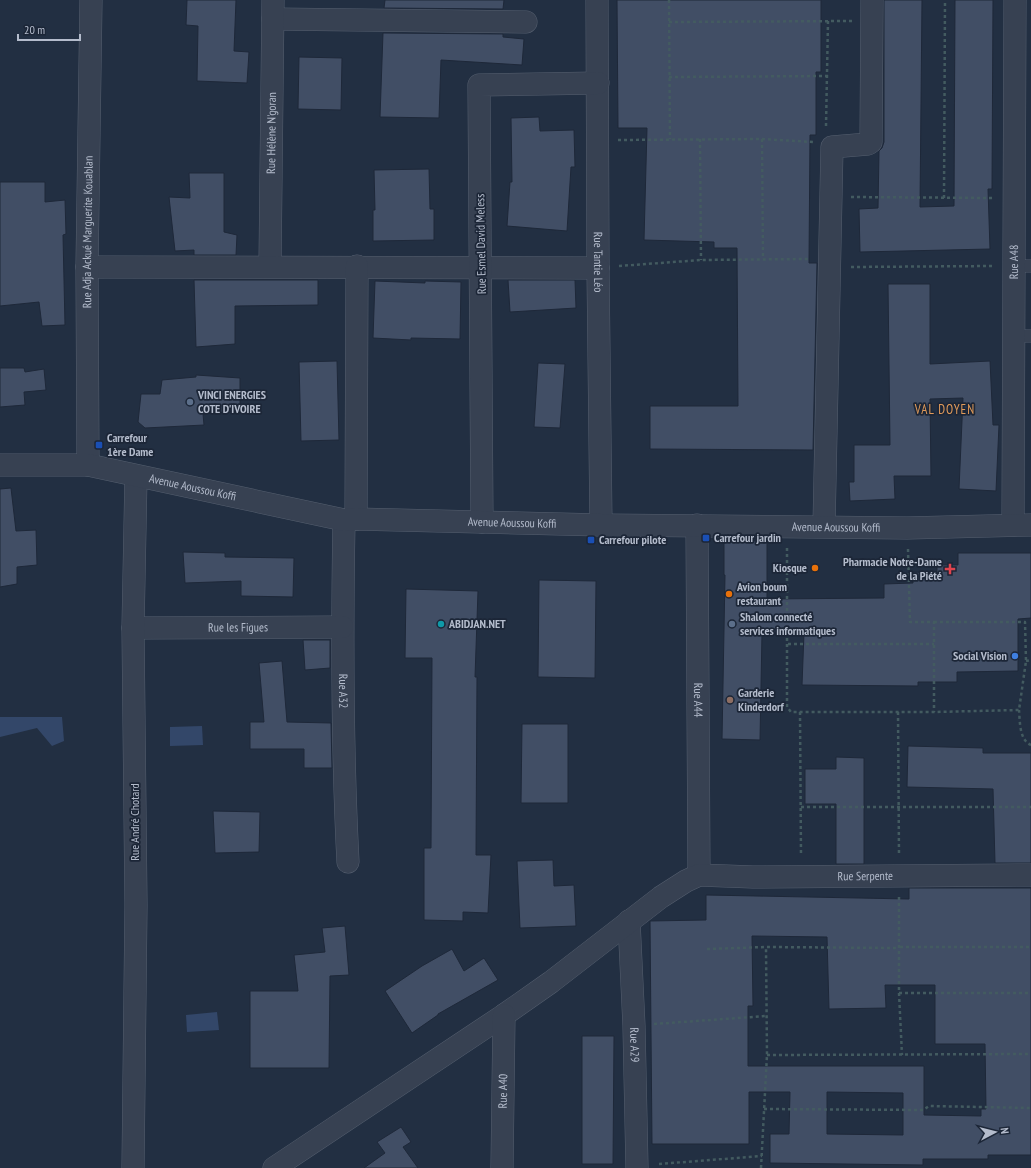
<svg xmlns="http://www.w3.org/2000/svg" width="1031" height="1168" viewBox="0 0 1031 1168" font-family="'PT Sans Narrow',sans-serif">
<rect width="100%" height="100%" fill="#222f42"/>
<g fill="#334769">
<polygon points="0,717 62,717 64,741 52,746 37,728 0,737"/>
<polygon points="202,726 203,745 170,746 170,727"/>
<polygon points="217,1012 219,1030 187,1032 186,1015"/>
</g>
<g fill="#414e65" stroke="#1e2839" fill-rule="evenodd">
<polygon points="187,0 236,0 234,51 249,52 247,83 197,81 198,26 186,25"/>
<polygon points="385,0 504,0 503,9 384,8"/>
<polygon points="617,0 821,0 821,72 816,72 816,135 810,135 809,263 817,263 813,450 650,449 650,406 738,406 737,248 714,248 714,242 644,240 647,128 618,128"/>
<polygon points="884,0 922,0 920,207 954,206 955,0 993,0 992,189 988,189 990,249 860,252 859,209 878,208 879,151 882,148 884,142"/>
<polygon points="383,33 503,34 503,37 524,39 522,65 441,60 439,118 380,117"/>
<polygon points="299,57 342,58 341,110 298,109"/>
<polygon points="539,117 540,131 574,130 575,167 571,167 567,231 507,226 510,182 512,182 511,118"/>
<polygon points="429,169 430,209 434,209 434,240 373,241 373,210 375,210 374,170"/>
<polygon points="189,173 224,173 224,232 237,235 236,255 194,255 194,250 175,251 169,197 190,198"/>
<polygon points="0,182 45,182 45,202 65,200 66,234 63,235 65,325 42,326 39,302 0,306"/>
<polygon points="194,280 318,280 318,305 235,306 235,344 196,347"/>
<polygon points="508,280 575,280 576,308 510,312"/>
<polygon points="375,281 425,283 425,281 461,282 460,339 411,338 411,340 373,338"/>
<polygon points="888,284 930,284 930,364 990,361 993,425 999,425 996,491 959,489 963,398 930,399 931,476 894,476 895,499 850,501 849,482 854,482 854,445 890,445"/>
<polygon points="337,361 339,440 301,441 299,362"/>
<polygon points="538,363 565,364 560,428 534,427"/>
<polygon points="0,368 24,368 25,372 44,369 46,390 24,392 25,405 0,407"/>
<polygon points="196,375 240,378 240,411 203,414 204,425 145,428 138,422 141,394 160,394 162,380 196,377"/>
<polygon points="11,488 16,531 36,530 37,565 17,567 17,584 0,587 0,489"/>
<polygon points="724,541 767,541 767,599 884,598 884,584 913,583 913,572 937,573 937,565 958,565 958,553 1031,553 1031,618 1018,619 1018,671 957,672 957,682 918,682 918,686 802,685 804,633 762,633 760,740 722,739 725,575 724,575"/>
<polygon points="183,552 225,553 225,557 294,558 293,597 241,596 241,581 185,583"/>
<polygon points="539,580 596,581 595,678 538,677"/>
<polygon points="406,589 478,591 475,677 477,677 476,855 491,855 488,913 463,912 463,921 424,920 424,848 431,848 432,658 405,658"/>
<polygon points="303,640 330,640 330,668 305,670"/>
<polygon points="282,661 287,722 331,723 332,768 304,768 304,749 250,749 250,722 264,722 259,663"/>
<polygon points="522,724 568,724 568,803 521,803"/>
<polygon points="908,746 983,748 983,753 1031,753 1031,863 995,863 993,789 907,787"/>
<polygon points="836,757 864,758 864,864 836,864 836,804 805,804 805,769 836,769"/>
<polygon points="213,811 260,812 259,852 215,853"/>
<polygon points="553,860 554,886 574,885 576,926 520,928 517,861"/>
<path d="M909 888H1031V1155H988V1159H923V1165L770 1163V1134H789L790 1092H749V1144H652L650 921 706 920V895L909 899ZM752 936 827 937 829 1009 886 1008 885 985H935V1044H985L986 1109H981V1116L924 1115V1066H748V1006H753ZM827 1092 903 1093V1135L827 1134Z"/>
<polygon points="345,926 349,975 330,976 329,1068 250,1068 250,991 298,991 294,955 325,952 322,928"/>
<polygon points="452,949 464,971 484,958 498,980 438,1014 438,1015 412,1033 385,991 422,966"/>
<polygon points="582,1036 614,1036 613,1164 582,1164"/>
<polygon points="401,1127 411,1142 403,1147 418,1168 364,1168 385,1153 377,1142"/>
</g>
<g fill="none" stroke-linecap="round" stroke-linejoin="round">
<g stroke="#555f6f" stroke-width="13">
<g id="service">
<polyline points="1014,266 1031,266"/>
<polyline points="1014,336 1031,336"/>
</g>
</g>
<g stroke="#555f6f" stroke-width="23">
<g id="minor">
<path id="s1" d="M597 0 598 268 601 525"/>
<polyline points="273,19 526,22"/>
<path id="s2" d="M270 266 273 0"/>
<polyline points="87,267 598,268"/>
<path id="s3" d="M88 465 87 267 91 0"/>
<polyline points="356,519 357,266"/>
<path id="s4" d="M344 520C342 634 342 748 348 862"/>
<polyline points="482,522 479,85 598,83"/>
<path id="s5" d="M697 525 699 875"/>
<path id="s6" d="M1013 525 1015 0"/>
<polyline points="824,526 832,147 868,144 871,142 872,0"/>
<path id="s7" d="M133 628 342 627"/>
<path id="s8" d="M629 921 634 1026 637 1168"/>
<polyline points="133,1168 136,905 133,628 136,476"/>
<path id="s9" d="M274 1168 504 1015 551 982 661 897 686 881 699 875 753 877 1031 875"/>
<path id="s10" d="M502 1168 504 1015"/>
</g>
</g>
<g stroke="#555f6f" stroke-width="23">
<g id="tertiary">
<path id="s11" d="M0 465H88L344 520 356 519 601 525 907 528 1031 525"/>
</g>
</g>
<g stroke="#435b60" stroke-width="2.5" stroke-dasharray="3 3" stroke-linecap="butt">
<polyline points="669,0 670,139"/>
<polyline points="669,22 852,21"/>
<polyline points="669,77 828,76"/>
<polyline points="826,126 828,21"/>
<polyline points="700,139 701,260"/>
<polyline points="762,139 763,259"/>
<polyline points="618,140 762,139 813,142"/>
<polyline points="851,197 994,198"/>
<polyline points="944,198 945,0"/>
<polyline points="619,266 701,260 808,259"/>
<polyline points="851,267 994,266"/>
<polyline points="787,548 787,707 791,712 934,712 1019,710 1026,661 1025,622 934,622"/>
<polyline points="908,549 910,622 934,622 934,712"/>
<polyline points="788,644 934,644"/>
<polyline points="1026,661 1031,660"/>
<path d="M1019 710C1020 721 1019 740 1031 745"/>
<polyline points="800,712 801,856"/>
<polyline points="898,712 899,856"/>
<polyline points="801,807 1031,807"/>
<polyline points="899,897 899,993 902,1055"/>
<polyline points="900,947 1031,947"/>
<polyline points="707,949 766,947 899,948"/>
<polyline points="899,993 1031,993"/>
<polyline points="654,1024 766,1016"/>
<polyline points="767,1055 1031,1054"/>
<polyline points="764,1109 923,1110 929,1106 1031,1108"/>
<polyline points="659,1164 762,1156"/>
<polyline points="761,1168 767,1055 766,947"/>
</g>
<use href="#service" stroke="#374152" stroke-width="12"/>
<use href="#minor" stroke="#374152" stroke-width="22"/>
<use href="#tertiary" stroke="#374152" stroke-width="22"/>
</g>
<g fill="#5c6f8a" stroke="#1c2637" stroke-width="1.5">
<circle cx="190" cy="402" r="4"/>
<circle cx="732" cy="624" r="4"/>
</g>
<g fill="#1a4fb4" stroke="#1c2637" stroke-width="1.5">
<rect x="95" y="441" width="8" height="8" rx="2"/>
<rect x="702" y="534" width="8" height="8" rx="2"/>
<rect x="587" y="536" width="8" height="8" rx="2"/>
</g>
<g fill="#e8710a" stroke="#1c2637" stroke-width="1.5">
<circle cx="815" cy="568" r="4"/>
<circle cx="729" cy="594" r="4"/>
</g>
<path fill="#e0444e" stroke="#1c2637" stroke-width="1.5" d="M948 563h4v4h4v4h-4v4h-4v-4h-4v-4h4z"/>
<circle fill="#0f9aa8" stroke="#1c2637" stroke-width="1.5" cx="441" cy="624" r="4"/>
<circle fill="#3f7fe0" stroke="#1c2637" stroke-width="1.5" cx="1015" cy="656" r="4"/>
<circle fill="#8d6e63" stroke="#1c2637" stroke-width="1.5" cx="730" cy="700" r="4"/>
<g text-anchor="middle" stroke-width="3.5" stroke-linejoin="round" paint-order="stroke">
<g font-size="12" fill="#b4bccc" stroke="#1c2637">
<text dy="4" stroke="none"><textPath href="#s2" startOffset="133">Rue Hélène N'goran</textPath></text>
<text dy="4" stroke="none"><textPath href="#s3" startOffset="233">Rue Adja Ackué Marguerite Kouablan</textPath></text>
<text transform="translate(481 244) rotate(-91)" y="4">Rue Esmel David Meless</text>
<text dy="4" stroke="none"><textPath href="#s1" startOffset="262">Rue Tantie Léo</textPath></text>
<text dy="4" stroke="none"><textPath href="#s6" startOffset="263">Rue A48</textPath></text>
<text dy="4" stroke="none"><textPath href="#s11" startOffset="195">Avenue Aoussou Koffi</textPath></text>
<text dy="4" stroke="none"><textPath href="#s11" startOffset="518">Avenue Aoussou Koffi</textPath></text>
<text dy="4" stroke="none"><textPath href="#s11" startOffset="842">Avenue Aoussou Koffi</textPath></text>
<text dy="4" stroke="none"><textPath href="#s7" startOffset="105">Rue les Figues</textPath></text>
<text dy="4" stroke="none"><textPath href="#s4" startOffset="171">Rue A32</textPath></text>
<text dy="4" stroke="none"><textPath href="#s5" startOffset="175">Rue A44</textPath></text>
<text transform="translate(135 822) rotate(-90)" y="4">Rue André Chotard</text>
<text dy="4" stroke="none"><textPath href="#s9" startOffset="683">Rue Serpente</textPath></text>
<text dy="4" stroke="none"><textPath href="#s8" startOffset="124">Rue A29</textPath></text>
<text dy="4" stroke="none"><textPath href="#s10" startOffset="77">Rue A40</textPath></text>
</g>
<g font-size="12" font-weight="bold" fill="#b4bccc" stroke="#1c2637" text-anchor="start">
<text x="198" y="399">VINCI ENERGIES<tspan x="198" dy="14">COTE D'IVOIRE</tspan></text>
<text x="107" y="442">Carrefour<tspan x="107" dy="14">1ère Dame</tspan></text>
<text x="714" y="542">Carrefour jardin</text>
<text x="599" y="544">Carrefour pilote</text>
<text x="942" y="566" text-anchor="end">Pharmacie Notre-Dame<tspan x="942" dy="14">de la Piété</tspan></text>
<text x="807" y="572" text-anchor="end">Kiosque</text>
<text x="737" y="591">Avion boum<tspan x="737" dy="14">restaurant</tspan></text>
<text x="740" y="621">Shalom connecté<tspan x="740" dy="14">services informatiques</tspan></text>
<text x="449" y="628">ABIDJAN.NET</text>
<text x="1007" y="660" text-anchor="end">Social Vision</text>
<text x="738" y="697">Garderie<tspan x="738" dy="14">Kinderdorf</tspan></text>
</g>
<g font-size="13" letter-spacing="1" fill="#e19b5a" stroke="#1c2637">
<text x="945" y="414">VAL DOYEN</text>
</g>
</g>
<g transform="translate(995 1132) rotate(83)" stroke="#1c2637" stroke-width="3" paint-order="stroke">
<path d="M0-3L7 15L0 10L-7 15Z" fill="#b4bccc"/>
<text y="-6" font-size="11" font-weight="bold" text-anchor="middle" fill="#b4bccc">N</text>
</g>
<path d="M18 34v6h62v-6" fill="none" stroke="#b4bccc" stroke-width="2"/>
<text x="24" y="34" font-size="12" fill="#b4bccc" stroke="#1c2637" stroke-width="3" paint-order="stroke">20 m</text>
</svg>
